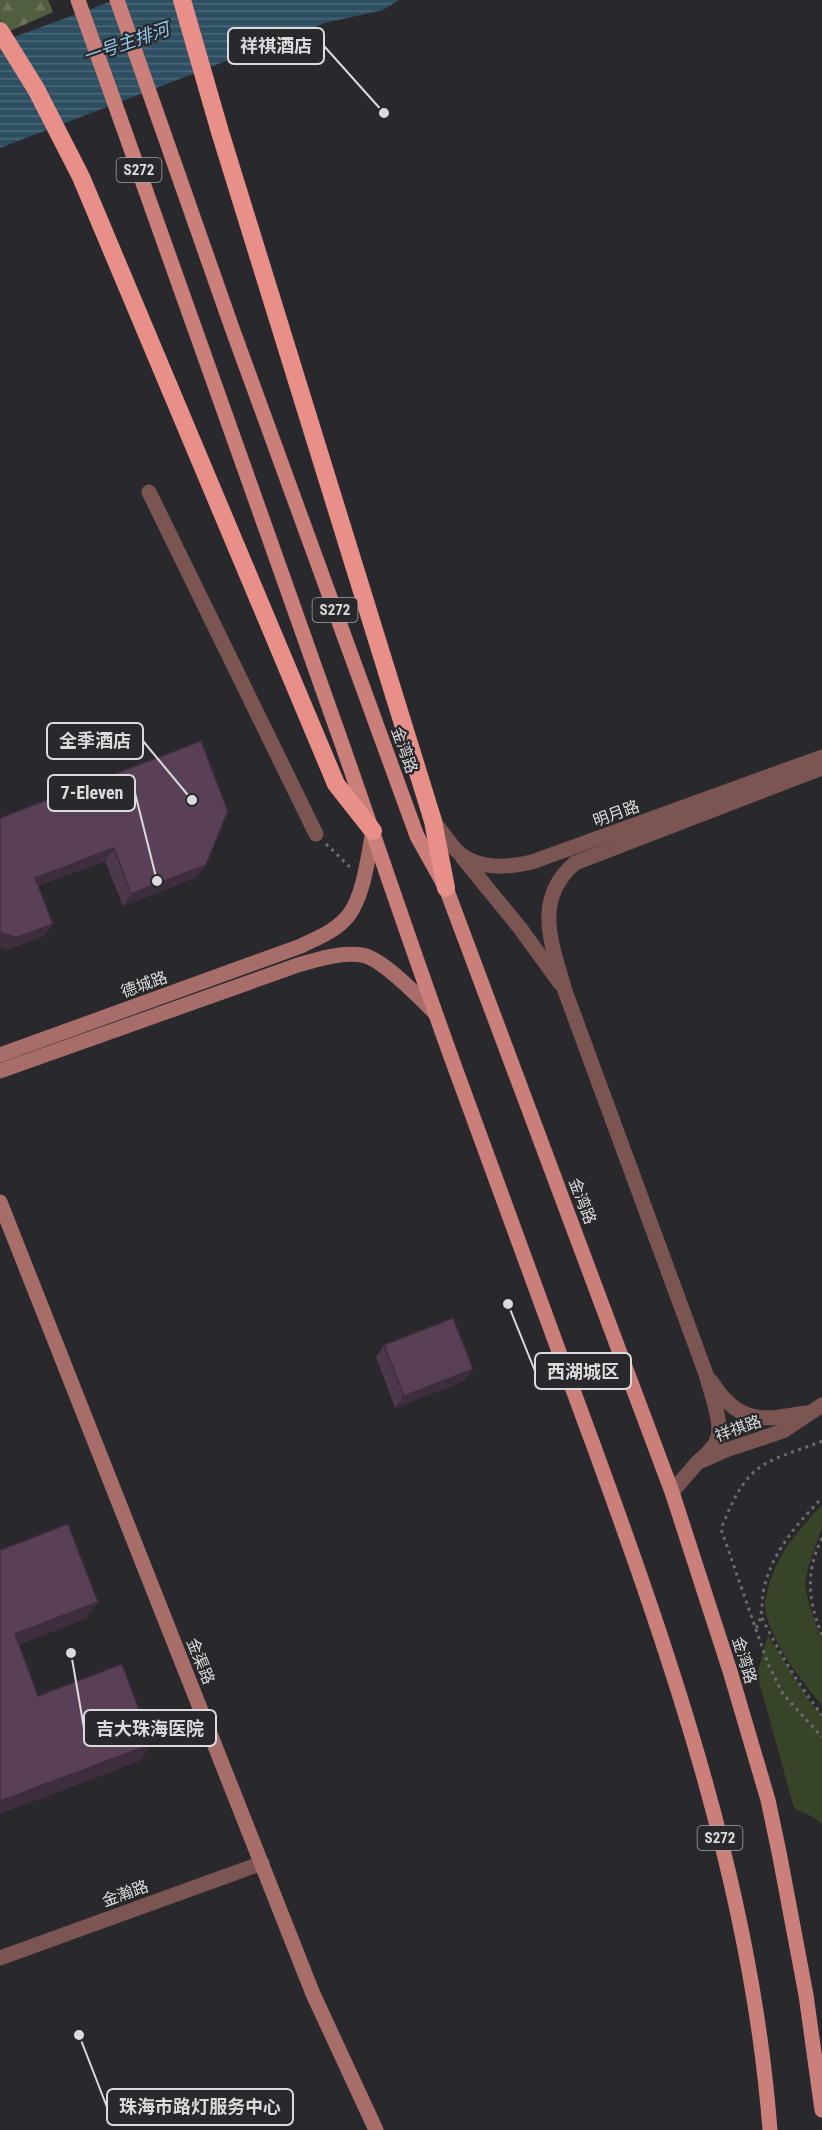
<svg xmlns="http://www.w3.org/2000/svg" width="822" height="2130" viewBox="0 0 822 2130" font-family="'Roboto Condensed','Noto Sans SC',sans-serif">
<defs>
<pattern id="forest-firs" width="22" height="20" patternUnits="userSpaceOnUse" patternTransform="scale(1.5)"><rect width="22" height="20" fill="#515e3f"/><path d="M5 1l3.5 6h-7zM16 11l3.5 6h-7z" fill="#69745a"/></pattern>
<pattern id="water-rules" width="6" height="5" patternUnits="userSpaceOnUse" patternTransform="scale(1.5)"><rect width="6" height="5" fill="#2e4f62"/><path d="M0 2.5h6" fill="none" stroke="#4c6878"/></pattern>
</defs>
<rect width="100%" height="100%" fill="#29282c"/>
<g fill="#384428">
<path d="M822 1505V1528L809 1564 805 1584 809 1604 822 1641V1705C801 1681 769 1639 765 1607 764 1601 767 1595 768 1589 776 1555 799 1529 822 1505Z"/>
<polygon points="768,1635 810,1702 822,1714 822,1824 813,1817 794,1808 757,1674"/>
</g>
<polygon fill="url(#forest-firs)" points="0,0 48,0 53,12 8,32 0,20"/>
<polygon fill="url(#water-rules)" points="115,0 399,0 383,10 325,23 0,148 0,42"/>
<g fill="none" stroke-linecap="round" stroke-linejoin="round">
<g stroke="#6c6b6e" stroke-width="3" stroke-dasharray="3 4.5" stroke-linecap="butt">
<polyline points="326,844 351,868"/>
<path d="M822 1441C804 1449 782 1454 765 1464 741 1478 731 1505 721 1529L768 1664 783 1694 822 1737"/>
<path d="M822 1538C805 1573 808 1600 822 1635"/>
<path d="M762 1618C779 1652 798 1684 822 1715"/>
<path d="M756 1628C765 1613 760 1604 764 1588 773 1551 796 1525 822 1498"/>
</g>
<g stroke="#7a5552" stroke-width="15">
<polyline points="149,492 316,834"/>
<path d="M433 821C441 830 448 841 456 850 476 870 507 868 532 862L822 757"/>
<polyline points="462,857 520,928 560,983"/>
<path d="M711 1381C738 1424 761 1421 806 1413"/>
<path d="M697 1463C703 1457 712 1450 716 1442 725 1426 710 1391 706 1374L565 991C552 944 532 900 575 863L822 768"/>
<polyline points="672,1492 697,1463 726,1450 783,1431 822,1405"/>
<polyline points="0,1958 262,1863"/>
</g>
<g stroke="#a76d69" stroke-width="15">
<path d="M0 1055 301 946C317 938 336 931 348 916 364 896 368 856 373 831"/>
<path d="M0 1071 298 965C318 959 341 952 362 955 382 958 419 997 434 1012"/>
<polyline points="0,1202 313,1994 376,2130"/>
</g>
<g stroke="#ca7f7a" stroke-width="15">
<path d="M78 0C167 248 254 496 342 744 383 861 422 979 465 1095 508 1212 550 1328 593 1444 674 1666 752 1893 770 2130"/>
<polyline points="117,0 232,328 417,836 446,888 672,1492 730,1671 768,1800 779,1852 806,1995 822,2110"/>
</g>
<g stroke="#e98f89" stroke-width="18">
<polyline points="182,0 220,132 433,821 446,888"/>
<polyline points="0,31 36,89 81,177 336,784 373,831"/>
</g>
</g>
<g fill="#4d374b">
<polygon points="201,741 197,877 123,906 105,861 38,886 53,924 44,936 7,950 0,947 0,818"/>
<polygon points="384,1345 464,1381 395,1408 376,1357"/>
</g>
<g fill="#3e2d3d">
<polygon points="114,848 105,861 27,890 35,878"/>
<polygon points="206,865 197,877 123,906 131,894"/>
<polygon points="53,924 44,936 7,950 0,947 0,932"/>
<polygon points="473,1369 464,1381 395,1408 404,1396"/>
<polygon points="98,1602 86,1619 3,1651 15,1634"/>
<polygon points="152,1744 140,1761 0,1814 0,1801"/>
</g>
<g fill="#594057" stroke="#3e2d3d" stroke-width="1.5">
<polygon points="201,741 228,811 206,865 131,894 114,848 35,878 53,924 16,938 0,932 0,818"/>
<polygon points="453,1318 473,1369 404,1396 384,1345"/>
<polygon points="68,1524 98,1602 15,1634 38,1696 122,1664 152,1744 0,1801 0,1550"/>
</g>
<g text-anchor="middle" stroke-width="4.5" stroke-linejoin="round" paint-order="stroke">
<g fill="#29282c" stroke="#a6a5a7" stroke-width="1.5">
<rect x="116.5" y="158" width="45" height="24" rx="4.5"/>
<rect x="312.5" y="598" width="45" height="24" rx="4.5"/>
<rect x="697.5" y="1826" width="45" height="24" rx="4.5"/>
</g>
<g font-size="15" font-weight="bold" fill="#dbdadc">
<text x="139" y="175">S272</text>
<text x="335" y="615">S272</text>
<text x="720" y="1843">S272</text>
</g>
<g font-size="16" fill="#dbdadc" stroke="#29282c">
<text transform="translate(405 750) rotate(70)" y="6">金湾路</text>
<text transform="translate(616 813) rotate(-20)" y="6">明月路</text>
<text transform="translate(144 984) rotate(-20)" y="6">德城路</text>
<text transform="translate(583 1201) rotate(69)" y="6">金湾路</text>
<text transform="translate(738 1428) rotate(-20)" y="6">祥祺路</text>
<text transform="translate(745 1660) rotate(73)" y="6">金湾路</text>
<text transform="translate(201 1661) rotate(68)" y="6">金渠路</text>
<text transform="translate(125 1893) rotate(-20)" y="6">金瀚路</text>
</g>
<g font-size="18" font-style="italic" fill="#8dcaee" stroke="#29282c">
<text transform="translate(126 43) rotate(-19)" y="6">一号主排河</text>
</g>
</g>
<path fill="none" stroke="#dbdadc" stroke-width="2" d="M384 113L324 46M192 800L143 741M157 881L135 793M508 1304L535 1371M71 1653L84 1728M79 2035L107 2107"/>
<g fill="#dbdadc" stroke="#29282c" stroke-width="2">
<circle cx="384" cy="113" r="6"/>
<circle cx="192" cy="800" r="6"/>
<circle cx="157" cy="881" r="6"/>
<circle cx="508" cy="1304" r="6"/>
<circle cx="71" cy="1653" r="6"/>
<circle cx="79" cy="2035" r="6"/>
</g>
<g fill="#29282c" stroke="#dbdadc" stroke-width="2">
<rect x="228" y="28" width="96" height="36" rx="6"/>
<rect x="47" y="723" width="96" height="36" rx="6"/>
<rect x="48" y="775" width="87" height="36" rx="6"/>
<rect x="535" y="1353" width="96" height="36" rx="6"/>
<rect x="84" y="1710" width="132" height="36" rx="6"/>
<rect x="107" y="2089" width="186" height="36" rx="6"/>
</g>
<g font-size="18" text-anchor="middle" font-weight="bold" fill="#dbdadc">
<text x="276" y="52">祥祺酒店</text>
<text x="95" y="747">全季酒店</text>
<text x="92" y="799">7-Eleven</text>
<text x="583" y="1378">西湖城区</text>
<text x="150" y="1735">吉大珠海医院</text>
<text x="200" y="2113">珠海市路灯服务中心</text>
</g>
</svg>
